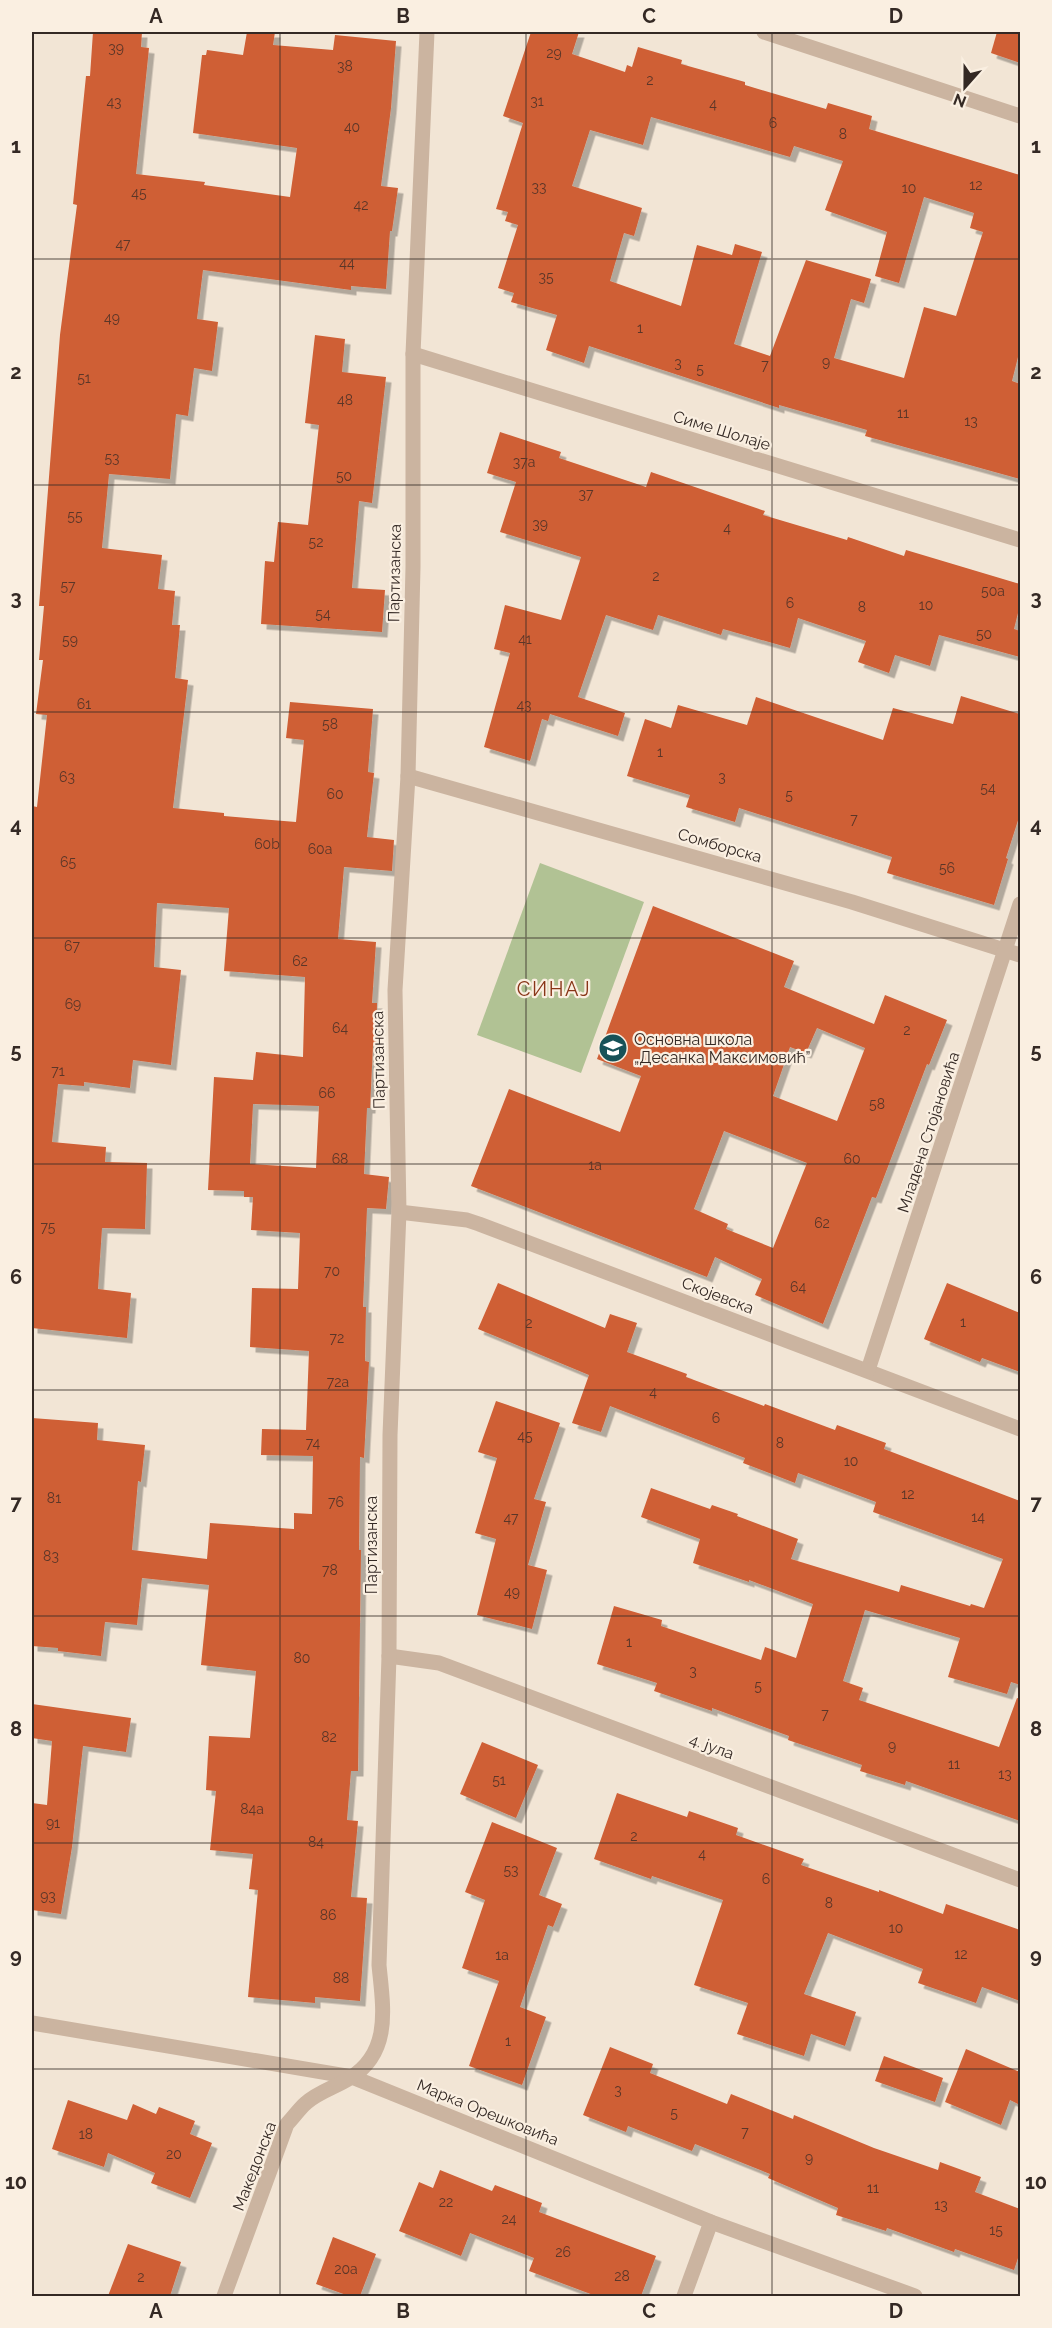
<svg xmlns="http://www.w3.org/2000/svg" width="1052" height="2328" viewBox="0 0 1052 2328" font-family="Raleway,sans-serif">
<defs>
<filter id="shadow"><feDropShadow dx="5.5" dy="5.5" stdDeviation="0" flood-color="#0004"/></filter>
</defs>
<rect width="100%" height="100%" fill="#f2e5d5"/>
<polygon fill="#b1c294" points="540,863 644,902 581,1073 477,1035"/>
<g fill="#cf5e35" fill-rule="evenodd" filter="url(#shadow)">
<path d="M93 32H142L141 47 149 48 136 174 205 182 204 185 290 197 297 148 193 133 202 55H206L207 50 243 55 247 32H275L273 45 333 50 335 35 396 41 391 108 381 186 398 188 392 231H390L386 289 351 286V290L203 270 197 319 218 322 212 371 194 368 188 416 176 414 170 479 109 474 102 548 162 555 158 589 175 591 172 625H180L175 678 188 680 173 808 224 813V816L296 822 304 740 286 738 290 702 373 709 368 772 374 773 367 837 394 840 392 871 344 867 338 939 376 942 372 1003H377L376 1045H373L370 1108H367L364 1174 389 1177 386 1209 367 1208 363 1307H366L365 1361 369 1362 364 1458 360 1457 359 1550H361L358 1771H351L347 1820 358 1821 351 1897 367 1898 360 2001 315 1997V2003L248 1997 258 1890 249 1889 253 1854 210 1850 216 1791 206 1790 209 1736 250 1738 256 1671 201 1665 209 1585 142 1578 137 1625 105 1622 101 1656 58 1651V1648L32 1646V1418L98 1423 97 1440 145 1445 141 1482 138 1481 132 1550 207 1559 210 1523 294 1529V1513L312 1514 313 1456 261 1455 262 1429 306 1430 309 1351 250 1347 252 1288 298 1289 300 1233 251 1230 253 1197H244V1191L208 1190 214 1077 253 1080 256 1052 303 1057 305 977 224 971 229 908 157 903 154 967 181 970 171 1065 133 1060 130 1088 84 1082V1086L58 1084 52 1142 106 1147 105 1162 147 1163 145 1229 102 1228 98 1289 131 1293 127 1338 32 1328V806L37 807 47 715 36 714 43 660H39L44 606H39L60 335 77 205 73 204 86 76H90ZM253 1104 319 1106 316 1168 250 1164Z"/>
<path d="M531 32H579L572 54 625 72 627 65 632 67 638 47 682 60 681 64 745 82V85L826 109 828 103 872 116 869 129 1020 175V349L1012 381 1020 384V479L865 436 867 430 779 405V408L589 346 584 363 546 350 557 315 511 302 514 293 498 288 518 225 505 221 508 212 496 209 523 123 503 116ZM651 117 790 157 794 146 843 161 825 210 887 232 875 276 899 283 924 197 974 213 970 228 983 232 956 316 924 307 904 378 834 358 851 299 864 303 871 279 806 260 770 356 734 344 762 252 735 244 732 255 697 245 681 306 610 281 624 233 634 236 642 208 572 186 590 130 643 145Z"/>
<polygon points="997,32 1020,32 1020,63 991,53"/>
<polygon points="315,335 345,339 342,372 386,377 372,503 359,501 352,588 385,590 382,632 261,624 265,561 274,562 278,522 308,525 319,425 305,423"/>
<polygon points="500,432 561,452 559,458 646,487 651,472 765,511 763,515 847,540 848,537 904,556 906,550 1020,584 1020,605 1014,629 1020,631 1020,657 939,635 930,666 895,655 889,673 858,662 866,641 798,618 790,648 723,629 721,635 658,615 653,630 606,615 578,697 625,713 618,736 550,714 548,721 542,719 530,761 484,747 510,653 494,649 505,605 561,620 581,557 500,532 516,482 487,473"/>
<polygon points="961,696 1020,714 1020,814 1006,858 1008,859 994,905 887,873 892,857 739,808 735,822 686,807 690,795 627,776 645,719 671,728 678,705 747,725 756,697 883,740 893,708 953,724"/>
<path d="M653 906 794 961 784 987 874 1024 885 995 947 1020 929 1065 927 1064 876 1198 872 1197 823 1324 755 1295 762 1279 715 1257 707 1277 471 1186 509 1089 620 1132 641 1076 597 1059ZM817 1028 865 1048 837 1121 773 1096 790 1047 806 1053ZM724 1131 807 1163 773 1248 726 1229 728 1224 694 1209Z"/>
<polygon points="498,1283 605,1328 610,1314 637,1323 627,1352 687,1374 686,1377 764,1406 765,1404 835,1430 837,1425 886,1443 884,1449 1020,1501 1020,1685 1011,1682 1007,1694 948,1677 960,1638 865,1610 843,1681 863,1688 859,1700 999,1747 1017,1698 1020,1699 1020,1821 906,1781 905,1785 860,1771 862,1765 788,1740 789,1736 712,1708 712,1711 654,1691 657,1683 597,1664 614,1606 662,1620 661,1626 761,1660 765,1647 796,1658 813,1604 749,1580 749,1582 693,1563 700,1539 641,1517 651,1488 710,1509 712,1505 738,1514 737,1516 798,1539 791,1559 899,1592 901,1585 970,1606 971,1604 984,1608 1003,1559 873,1512 876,1502 798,1473 795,1483 743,1463 745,1458 610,1406 601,1432 572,1423 589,1375 478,1329"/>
<polygon points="947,1283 1020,1313 1020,1372 982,1358 980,1362 924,1339"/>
<polygon points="496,1401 560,1423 534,1499 546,1502 528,1565 547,1570 532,1629 477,1615 496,1539 475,1533 497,1458 478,1452"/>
<polygon points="32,1704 131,1718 126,1752 83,1746 72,1847 61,1914 32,1910 32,1803 47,1805 52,1741 32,1738"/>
<polygon points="482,1742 538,1765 516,1818 460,1794"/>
<polygon points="617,1793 687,1817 689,1811 738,1828 736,1835 804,1859 801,1865 879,1892 879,1890 943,1914 946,1904 1020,1930 1020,2001 982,1987 976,2003 918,1983 923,1969 828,1933 804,1994 856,2012 845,2046 811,2034 804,2056 737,2034 748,2003 694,1985 723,1900 652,1876 651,1879 594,1859"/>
<polygon points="492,1822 557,1848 539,1895 562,1904 553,1927 548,1925 520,2007 546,2017 522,2085 469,2066 499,1981 462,1968 485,1900 465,1892"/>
<polygon points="610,2047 653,2064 650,2073 727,2104 731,2094 793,2119 794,2115 874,2148 938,2170 940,2162 981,2177 975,2192 1020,2209 1020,2252 1014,2270 955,2249 954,2252 887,2228 886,2231 836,2215 838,2208 768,2178 770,2174 695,2144 692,2151 628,2126 626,2132 583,2115"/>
<polygon points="966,2049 1020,2072 1020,2105 1010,2100 1001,2125 945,2102"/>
<polygon points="884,2056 943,2078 935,2102 875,2081"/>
<polygon points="68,2100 127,2120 133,2104 156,2114 159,2107 195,2121 190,2134 212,2143 190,2198 151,2183 155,2173 108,2153 104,2167 52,2149"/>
<polygon points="440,2170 492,2191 495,2185 542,2203 539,2212 656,2256 641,2296 596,2296 529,2271 534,2258 470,2233 461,2256 399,2231 419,2182 433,2188"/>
<polygon points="333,2237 376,2254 360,2296 349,2296 316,2284"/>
<polygon points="128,2244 181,2262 170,2296 108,2296"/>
</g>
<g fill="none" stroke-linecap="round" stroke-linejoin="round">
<g stroke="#cbb4a0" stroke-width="15">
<polyline points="764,32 1020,116"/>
<polyline points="413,354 1020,540"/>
<polyline points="408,776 852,902 1020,955"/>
<polyline points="399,1212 467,1220 479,1224 1020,1429"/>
<polyline points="868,1370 1020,904"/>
<polyline points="389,1656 439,1663 1020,1880"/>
<polyline points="32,2023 352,2077 711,2222 915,2296"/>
<path d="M224 2296 287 2124C293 2118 299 2109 306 2103 318 2092 336 2087 350 2078 392 2052 383 2007 379 1965L389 1656 390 1435 399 1212 395 990 408 776 413 567V354L427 32"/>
<polyline points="684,2296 711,2222"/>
</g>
</g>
<path fill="none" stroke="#342924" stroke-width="1.5" stroke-opacity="0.55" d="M280 32V2296M526 32V2296M772 32V2296M32 259H1020M32 485H1020M32 712H1020M32 938H1020M32 1164H1020M32 1390H1020M32 1616H1020M32 1843H1020M32 2069H1020"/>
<defs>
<g id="school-disc" transform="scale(1.5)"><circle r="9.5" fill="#175258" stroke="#faefe1"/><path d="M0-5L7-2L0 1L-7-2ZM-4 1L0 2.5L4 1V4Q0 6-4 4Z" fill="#fff"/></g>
</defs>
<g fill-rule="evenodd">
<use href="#school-disc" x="613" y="1048"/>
</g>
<g text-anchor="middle" stroke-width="4.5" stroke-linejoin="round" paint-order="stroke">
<g font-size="14" fill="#5b3628">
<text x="116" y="53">39</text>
<text x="554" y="58">29</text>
<text x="345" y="71">38</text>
<text x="650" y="85">2</text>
<text x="537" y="106">31</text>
<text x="114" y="107">43</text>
<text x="713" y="109">4</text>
<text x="773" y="128">6</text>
<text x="352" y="132">40</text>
<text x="843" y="139">8</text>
<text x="976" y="190">12</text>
<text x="539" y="192">33</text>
<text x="909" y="193">10</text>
<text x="139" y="198">45</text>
<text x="361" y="210">42</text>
<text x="123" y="249">47</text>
<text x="347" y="268">44</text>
<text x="546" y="282">35</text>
<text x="112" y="323">49</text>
<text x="640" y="333">1</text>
<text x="826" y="367">9</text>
<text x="678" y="368">3</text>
<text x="765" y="370">7</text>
<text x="700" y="374">5</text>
<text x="84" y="383">51</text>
<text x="345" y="405">48</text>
<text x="903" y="418">11</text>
<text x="971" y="426">13</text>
<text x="112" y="463">53</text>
<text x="524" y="467">37a</text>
<text x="344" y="481">50</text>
<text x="586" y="499">37</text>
<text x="75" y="521">55</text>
<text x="540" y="529">39</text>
<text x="727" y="533">4</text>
<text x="316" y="547">52</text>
<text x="656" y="581">2</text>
<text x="68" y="591">57</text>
<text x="993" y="596">50a</text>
<text x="790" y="608">6</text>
<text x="926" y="610">10</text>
<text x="862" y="612">8</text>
<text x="323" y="619">54</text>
<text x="984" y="639">50</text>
<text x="525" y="644">41</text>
<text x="70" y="645">59</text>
<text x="84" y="709">61</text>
<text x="524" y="710">43</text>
<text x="330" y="729">58</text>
<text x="660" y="757">1</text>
<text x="67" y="782">63</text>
<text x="722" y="782">3</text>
<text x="988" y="793">54</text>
<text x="335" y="799">60</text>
<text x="789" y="800">5</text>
<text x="854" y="824">7</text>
<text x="267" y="849">60b</text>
<text x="320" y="854">60a</text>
<text x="68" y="867">65</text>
<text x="947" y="873">56</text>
<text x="72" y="951">67</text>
<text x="300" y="966">62</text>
<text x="73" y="1009">69</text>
<text x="340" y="1033">64</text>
<text x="907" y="1035">2</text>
<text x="58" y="1076">71</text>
<text x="327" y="1098">66</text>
<text x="877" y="1109">58</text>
<text x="340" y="1164">68</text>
<text x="852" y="1164">60</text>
<text x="595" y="1170">1a</text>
<text x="822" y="1228">62</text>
<text x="48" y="1232">75</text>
<text x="332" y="1276">70</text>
<text x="798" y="1292">64</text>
<text x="963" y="1327">1</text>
<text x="529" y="1328">2</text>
<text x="337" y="1343">72</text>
<text x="338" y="1387">72a</text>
<text x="653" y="1397">4</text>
<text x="716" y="1423">6</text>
<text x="525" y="1441">45</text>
<text x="313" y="1448">74</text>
<text x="780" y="1448">8</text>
<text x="851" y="1466">10</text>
<text x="908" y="1499">12</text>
<text x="54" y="1503">81</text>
<text x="336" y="1507">76</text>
<text x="978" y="1522">14</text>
<text x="511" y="1523">47</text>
<text x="51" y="1561">83</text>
<text x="330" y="1575">78</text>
<text x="512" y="1597">49</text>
<text x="629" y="1647">1</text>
<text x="302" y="1663">80</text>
<text x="693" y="1676">3</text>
<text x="758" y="1691">5</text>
<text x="825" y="1719">7</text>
<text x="329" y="1742">82</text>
<text x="892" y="1751">9</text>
<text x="954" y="1769">11</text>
<text x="1005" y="1779">13</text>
<text x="499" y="1785">51</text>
<text x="252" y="1814">84a</text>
<text x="53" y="1828">91</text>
<text x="634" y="1841">2</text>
<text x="316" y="1847">84</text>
<text x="702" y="1859">4</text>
<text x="511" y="1875">53</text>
<text x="766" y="1884">6</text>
<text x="48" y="1901">93</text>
<text x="829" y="1908">8</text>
<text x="328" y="1920">86</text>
<text x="896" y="1933">10</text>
<text x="961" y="1959">12</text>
<text x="502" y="1960">1a</text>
<text x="341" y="1983">88</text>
<text x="508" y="2046">1</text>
<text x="618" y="2095">3</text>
<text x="674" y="2118">5</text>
<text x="745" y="2137">7</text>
<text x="86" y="2139">18</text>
<text x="174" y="2159">20</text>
<text x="809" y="2163">9</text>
<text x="873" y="2193">11</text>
<text x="446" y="2207">22</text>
<text x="941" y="2210">13</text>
<text x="509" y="2224">24</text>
<text x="996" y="2235">15</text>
<text x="563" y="2257">26</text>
<text x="346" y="2274">20a</text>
<text x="622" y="2281">28</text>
<text x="141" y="2282">2</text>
</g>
<g font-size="16" fill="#342924" stroke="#faefe1">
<text transform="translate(722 430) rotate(17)" y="6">Симе Шолаје</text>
<text transform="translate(394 573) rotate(-89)" y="6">Партизанска</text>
<text transform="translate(720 845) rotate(16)" y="6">Сомборска</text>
<text transform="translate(378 1060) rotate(-91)" y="6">Партизанска</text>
<text transform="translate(928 1132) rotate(-72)" y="6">Младена Стојановића</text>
<text transform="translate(718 1295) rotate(21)" y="6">Скојевска</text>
<text transform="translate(371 1545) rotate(-90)" y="6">Партизанска</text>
<text transform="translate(712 1746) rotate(20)" y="6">4. јула</text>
<text transform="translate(488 2112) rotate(22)" y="6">Марка Орешковића</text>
<text transform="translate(254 2166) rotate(-69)" y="6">Македонска</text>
</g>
<g font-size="16" fill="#342924" stroke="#faefe1" text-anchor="start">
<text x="634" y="1045">Основна школа<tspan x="634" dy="18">„Десанка Максимовић”</tspan></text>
</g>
<g font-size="20" letter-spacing="1.5" fill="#883517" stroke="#faefe1">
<text x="554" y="996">СИНАЈ</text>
</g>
</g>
<rect width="1052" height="2328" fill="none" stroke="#faefe1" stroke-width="66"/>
<g transform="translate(965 87) rotate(201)" stroke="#faefe1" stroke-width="4.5" paint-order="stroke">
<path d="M0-4.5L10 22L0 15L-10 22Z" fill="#342924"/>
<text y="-9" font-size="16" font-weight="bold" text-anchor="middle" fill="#342924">N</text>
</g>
<rect x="33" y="33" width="986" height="2262" fill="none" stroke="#342924" stroke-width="2"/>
<g font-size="20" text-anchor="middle" font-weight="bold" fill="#342924">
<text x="156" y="23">A</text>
<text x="403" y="23">B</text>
<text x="649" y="23">C</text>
<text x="896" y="23">D</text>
<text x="16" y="153">1</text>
<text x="1036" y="153">1</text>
<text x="16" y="379">2</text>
<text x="1036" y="379">2</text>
<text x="16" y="605">3</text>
<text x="1036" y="605">3</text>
<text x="16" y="832">4</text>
<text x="1036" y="832">4</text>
<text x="16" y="1058">5</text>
<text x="1036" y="1058">5</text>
<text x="16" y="1284">6</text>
<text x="1036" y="1284">6</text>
<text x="16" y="1510">7</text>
<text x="1036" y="1510">7</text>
<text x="16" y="1736">8</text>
<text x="1036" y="1736">8</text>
<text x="16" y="1963">9</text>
<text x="1036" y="1963">9</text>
<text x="16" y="2189">10</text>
<text x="1036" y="2189">10</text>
<text x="156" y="2318">A</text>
<text x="403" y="2318">B</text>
<text x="649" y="2318">C</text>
<text x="896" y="2318">D</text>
</g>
</svg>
